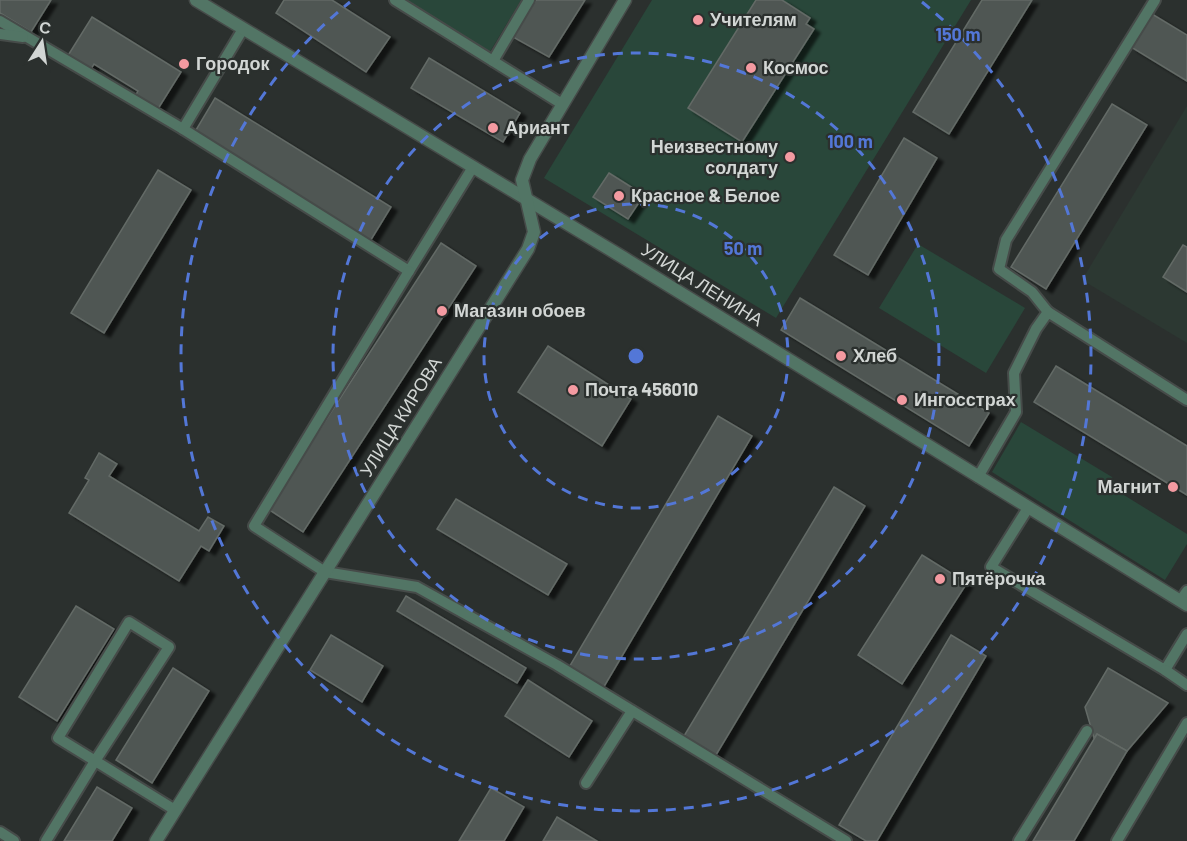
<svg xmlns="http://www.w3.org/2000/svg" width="1187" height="841" viewBox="0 0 1187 841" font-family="Barlow,sans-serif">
<defs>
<filter id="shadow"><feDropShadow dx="6" dy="4" stdDeviation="1.5" flood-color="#0009"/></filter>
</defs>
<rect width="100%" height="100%" fill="#2b302e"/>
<polygon fill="#2c3832" points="1187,106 1187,343 1082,280"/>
<g fill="#29473a">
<polygon points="399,0 521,0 488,55"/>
<polygon points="652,0 971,0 776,318 544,178"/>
<polygon points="918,244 1025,308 986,373 879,308"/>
<polygon points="1021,422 1112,477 1119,492 1187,534 1187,544 1165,580 992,472"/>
</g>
<g fill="#4f5653" stroke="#636a66" stroke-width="1.5" filter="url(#shadow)">
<polygon points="0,0 51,0 31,32 0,13"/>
<polygon points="284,0 332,0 390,37 366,72 276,13"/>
<polygon points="536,0 585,0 549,57 513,37"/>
<polygon points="756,0 782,0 810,18 806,24 814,29 742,142 688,108"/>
<polygon points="982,0 1032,0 949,134 913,112"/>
<polygon points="1152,14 1187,35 1187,81 1131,47"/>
<polygon points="92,17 181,72 156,112 134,98 138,91 94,64 90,71 67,57"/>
<polygon points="429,58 520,113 503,142 411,88"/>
<polygon points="215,98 391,207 369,243 193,135"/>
<polygon points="1112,104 1147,125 1046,289 1011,267"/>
<polygon points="904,138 937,158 868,275 834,255"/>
<polygon points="158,170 191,190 104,333 71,313"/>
<polygon points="609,173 644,195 628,219 593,197"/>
<polygon points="441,243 476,266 303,532 268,509"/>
<polygon points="1183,245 1187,247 1187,292 1163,277"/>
<polygon points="800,298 989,413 969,446 781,330"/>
<polygon points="548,346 631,399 602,446 518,392"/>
<polygon points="1056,366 1187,446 1187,495 1034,402"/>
<polygon points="718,416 752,436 602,690 568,669"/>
<polygon points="99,453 117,464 109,476 199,531 208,517 224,526 209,551 201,546 179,581 69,513 89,480 85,478"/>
<polygon points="834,487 865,506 713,760 681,741"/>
<polygon points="456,499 567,564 548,595 437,529"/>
<polygon points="922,555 967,583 902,684 858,655"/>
<polygon points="406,596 526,668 517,683 397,611"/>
<polygon points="76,606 114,629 57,721 19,697"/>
<polygon points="331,635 383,666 362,702 310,670"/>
<polygon points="951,635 986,656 877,841 866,841 839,825"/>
<polygon points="173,668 209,691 152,783 116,760"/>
<polygon points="1108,668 1168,703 1127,751 1097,734 1094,738 1085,707"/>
<polygon points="528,680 592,721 569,757 505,716"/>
<polygon points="1097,734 1127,751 1074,841 1033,841"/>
<polygon points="97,787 132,808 112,841 64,841"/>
<polygon points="491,788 524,807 504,841 459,841"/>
<polygon points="557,817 597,841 543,841"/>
</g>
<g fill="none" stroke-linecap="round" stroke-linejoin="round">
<g stroke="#464b49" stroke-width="14">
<g id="lane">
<polyline points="395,0 562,104"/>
<polyline points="0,21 183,129"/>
<polyline points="243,29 183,129 409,271 473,167"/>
<polyline points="0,34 23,37"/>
<polyline points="493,61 529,0"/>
<polyline points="409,271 254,526 325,572 417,587 557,665 846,841"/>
<polyline points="1048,312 1032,292 999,269 1006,240 1155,0"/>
<polyline points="978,477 1016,412 1014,373 1036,329 1048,312 1187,400"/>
<polyline points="1028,508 991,567 1165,670 1187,634"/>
<polyline points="1180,601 1187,591"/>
<polyline points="1165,670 1187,685"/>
<polyline points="586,783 632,711"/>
<polyline points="0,832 14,841"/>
<polyline points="46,841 95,761 169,647 129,622 58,738 175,810"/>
<polyline points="1019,841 1087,731"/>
<polyline points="1117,841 1187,723"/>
</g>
</g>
<g stroke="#464b49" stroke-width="15">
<g id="street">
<polyline points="196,0 624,258 1187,605"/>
<polyline points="156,841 528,249 534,232 522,180 530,159 625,0"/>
</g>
</g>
<use href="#lane" stroke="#527565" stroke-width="10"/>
<use href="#street" stroke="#527565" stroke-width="12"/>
</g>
<g fill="none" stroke="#5377d7" stroke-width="3" stroke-dasharray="10 8">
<circle cx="636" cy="356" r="152"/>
<circle cx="636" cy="356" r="303"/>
<path d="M922 2A455 455 0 1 1 350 2"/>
</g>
<g fill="#f49aa1" stroke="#2b302e" stroke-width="2">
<circle cx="698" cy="20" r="6"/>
<circle cx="184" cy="64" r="6"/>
<circle cx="751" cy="68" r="6"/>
<circle cx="493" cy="128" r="6"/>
<circle cx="790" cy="157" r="6"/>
<circle cx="619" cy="196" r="6"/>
<circle cx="442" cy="311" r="6"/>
<circle cx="841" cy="356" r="6"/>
<circle cx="573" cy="390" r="6"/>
<circle cx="902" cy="400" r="6"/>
<circle cx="1173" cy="487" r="6"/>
<circle cx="940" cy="579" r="6"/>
</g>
<g text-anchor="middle" stroke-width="4.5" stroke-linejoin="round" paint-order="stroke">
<g font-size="18" font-weight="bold" fill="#d2d6d4" stroke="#2b302e" text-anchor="start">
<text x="710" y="26">Учителям</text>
<text x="196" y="70">Городок</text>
<text x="763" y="74">Космос</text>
<text x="505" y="134">Ариант</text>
<text x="778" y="153" text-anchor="end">Неизвестному<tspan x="778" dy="21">солдату</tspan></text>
<text x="631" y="202">Красное &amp; Белое</text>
<text x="454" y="317">Магазин обоев</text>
<text x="853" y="362">Хлеб</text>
<text x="585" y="396">Почта 456010</text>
<text x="914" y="406">Ингосстрах</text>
<text x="1161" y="493" text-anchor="end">Магнит</text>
<text x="952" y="585">Пятёрочка</text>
</g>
<g font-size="18" fill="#d2d6d4" stroke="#2b302e">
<text transform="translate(702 285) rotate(32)" y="6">УЛИЦА ЛЕНИНА</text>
<text transform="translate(401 417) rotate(-58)" y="6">УЛИЦА КИРОВА</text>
</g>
</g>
<circle cx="636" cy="356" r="9" fill="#5377d7" stroke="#2b302e" stroke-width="3"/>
<g font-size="18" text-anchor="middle" font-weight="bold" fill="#5377d7" stroke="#2b302e" stroke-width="4.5" stroke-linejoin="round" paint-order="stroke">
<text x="958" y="41">150 m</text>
<text x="850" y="148">100 m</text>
<text x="743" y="255">50 m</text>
</g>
<g transform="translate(42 42) rotate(12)" stroke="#2b302e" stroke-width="4.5" paint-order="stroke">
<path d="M0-4.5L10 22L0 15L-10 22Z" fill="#d2d6d4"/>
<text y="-9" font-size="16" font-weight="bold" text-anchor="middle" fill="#d2d6d4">С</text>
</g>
</svg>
